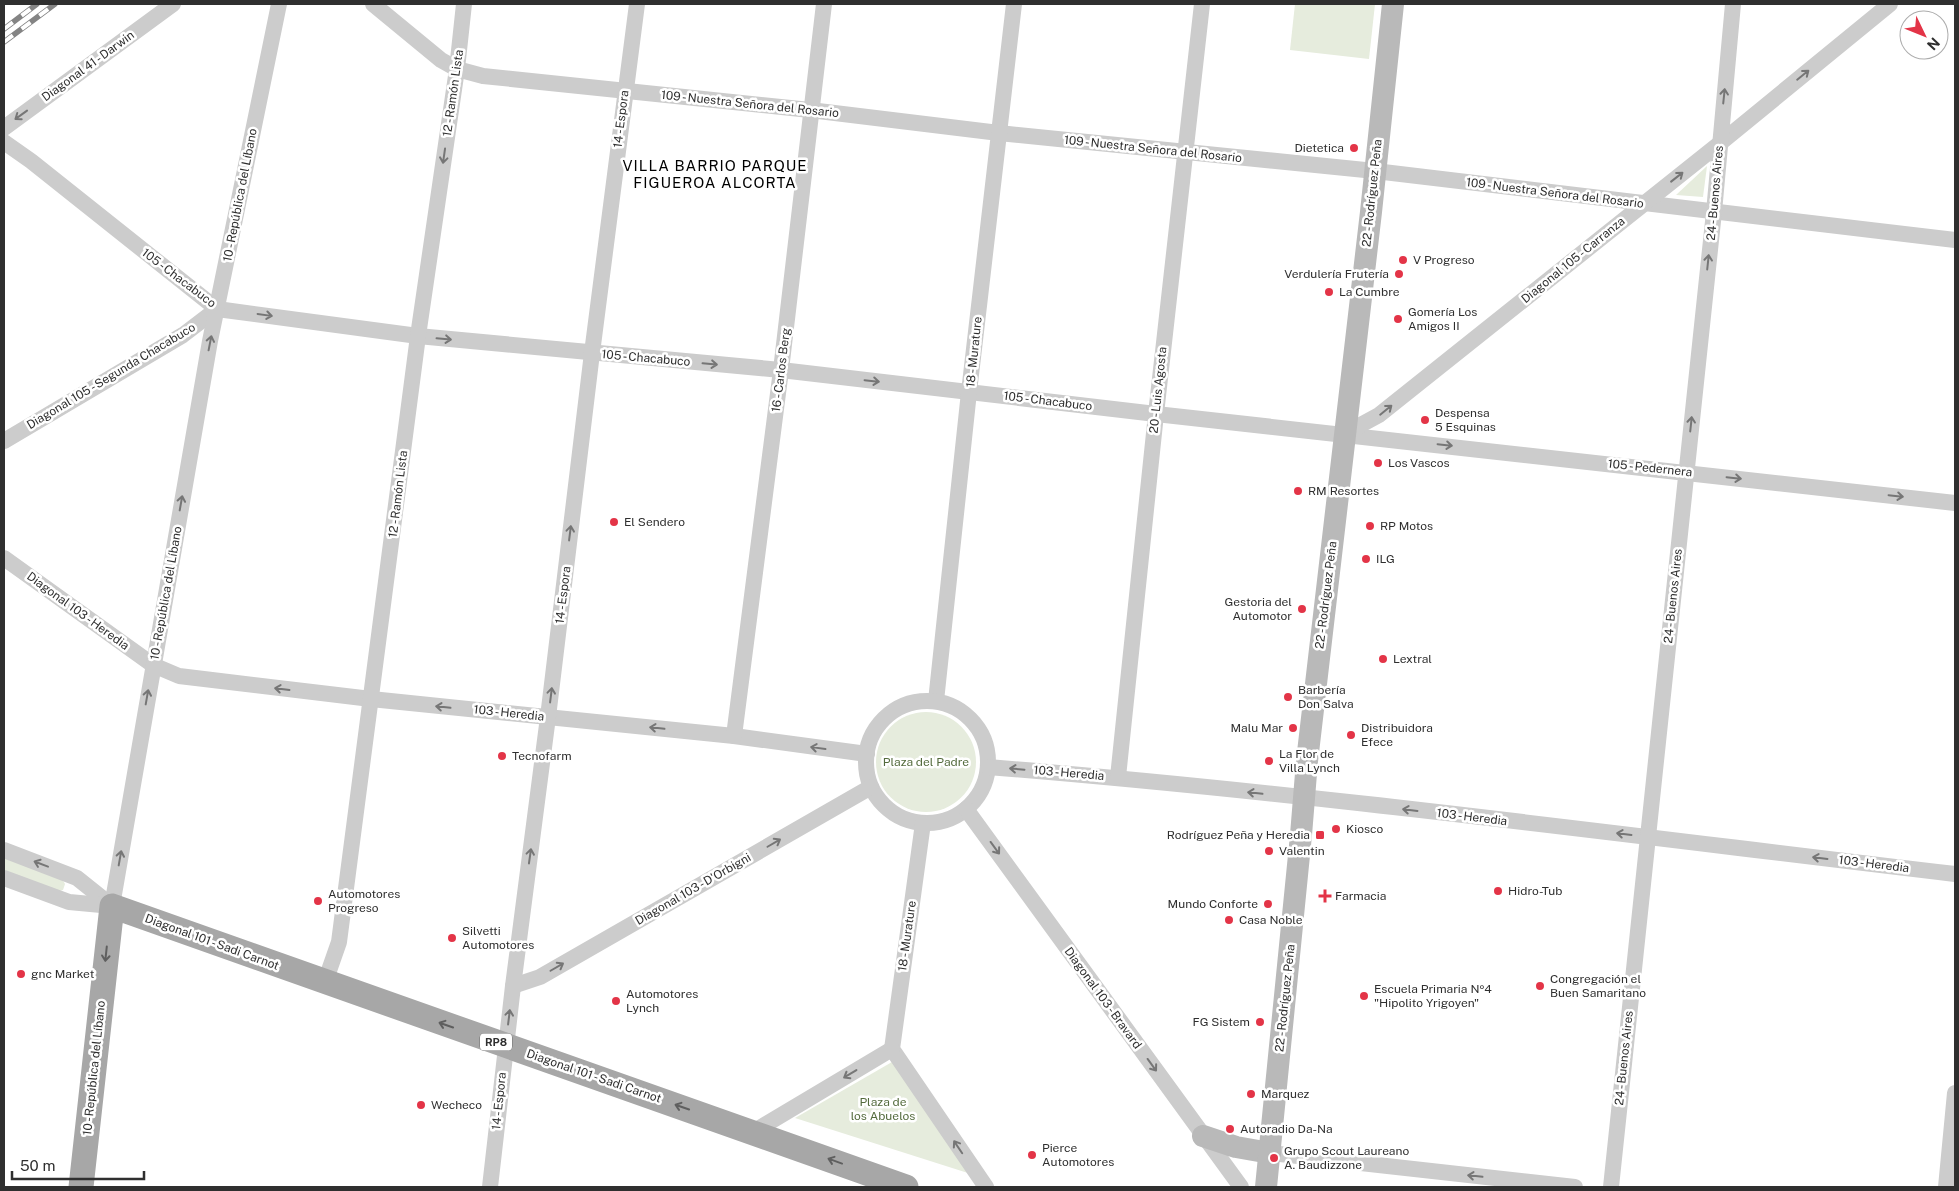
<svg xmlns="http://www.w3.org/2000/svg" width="1959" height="1191" viewBox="0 0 1959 1191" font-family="'Public Sans',sans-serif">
<rect width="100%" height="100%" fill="#fff"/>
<g fill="#e6ecdd">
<polygon points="1295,4 1375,4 1369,59 1290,50"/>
<polygon points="1707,166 1703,197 1676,195"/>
<circle cx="926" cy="762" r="50"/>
<polygon points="4,856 61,877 65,884 63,890 56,892 4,873"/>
<polygon points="892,1062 971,1174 795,1118"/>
</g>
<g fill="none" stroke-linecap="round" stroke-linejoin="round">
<g stroke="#ccc" stroke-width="16">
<polyline points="373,4 441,60 457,69 483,76 810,110 999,133 1375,171 1955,240"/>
<polyline points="4,128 173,4"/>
<polyline points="4,142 31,161 217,309 418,336 781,370 1156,414 1955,503"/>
<polyline points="1344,434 1379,415 1719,144 1890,4"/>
<polyline points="4,441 183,335 217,309"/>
<polyline points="4,558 153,665 179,676 371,699 734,736 867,754"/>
<polyline points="936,701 969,392 1014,4"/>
<circle cx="927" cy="762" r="61"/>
<polyline points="734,736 781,370 824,4"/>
<path d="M988 767C1311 793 1633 836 1955 874"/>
<polyline points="1118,777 1156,414 1202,4"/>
<polyline points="966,809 1241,1187"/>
<polyline points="923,823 892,1049 986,1187"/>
<polyline points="4,850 77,878 112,906"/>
<polyline points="4,878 69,902 112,906"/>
<polyline points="112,906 210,341 279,4"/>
<polyline points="325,982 339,942 418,336 457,69 464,4"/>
<polyline points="513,986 540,977 871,787"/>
<polyline points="753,1132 892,1049"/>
<polyline points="1270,1153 1575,1187"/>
<polyline points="490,1187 513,986 548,717 592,353 637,4"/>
<polyline points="1611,1187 1714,212 1733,4"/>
<polyline points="1946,1187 1955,1093"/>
</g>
<g stroke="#b9b9b9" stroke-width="22">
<polyline points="1203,1136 1236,1147 1270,1153"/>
<polyline points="1266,1187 1301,835 1307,761 1371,212 1393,4"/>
</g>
<polyline stroke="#a7a7a7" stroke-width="25" points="81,1187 112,906 906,1187"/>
<g stroke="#848484" stroke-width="5.5">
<g id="rail">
<polyline points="4,29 37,4"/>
<polyline points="4,42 55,4"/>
</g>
</g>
<use href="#rail" stroke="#fff" stroke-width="4" stroke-dasharray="11" stroke-linecap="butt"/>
</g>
<defs><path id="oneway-shaft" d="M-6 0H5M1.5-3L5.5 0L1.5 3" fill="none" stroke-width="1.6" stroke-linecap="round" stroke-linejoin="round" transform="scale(1.25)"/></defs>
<g stroke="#767676">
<use href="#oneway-shaft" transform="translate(1803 75) rotate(-39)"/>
<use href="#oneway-shaft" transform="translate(1724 96) rotate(-84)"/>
<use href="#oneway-shaft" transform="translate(21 115) rotate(144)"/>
<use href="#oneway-shaft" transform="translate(444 156) rotate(98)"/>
<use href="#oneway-shaft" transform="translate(1677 177) rotate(-38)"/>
<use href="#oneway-shaft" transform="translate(1708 262) rotate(-84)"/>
<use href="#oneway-shaft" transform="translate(265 315) rotate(8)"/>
<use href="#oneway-shaft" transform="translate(444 339) rotate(5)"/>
<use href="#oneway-shaft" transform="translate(210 343) rotate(-79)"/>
<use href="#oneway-shaft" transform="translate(710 364) rotate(5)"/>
<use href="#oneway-shaft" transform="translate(872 381) rotate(6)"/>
<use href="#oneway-shaft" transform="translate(1386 410) rotate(-39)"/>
<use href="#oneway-shaft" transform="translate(1691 424) rotate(-84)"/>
<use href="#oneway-shaft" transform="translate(1445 445) rotate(6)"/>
<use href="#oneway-shaft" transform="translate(1734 478) rotate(6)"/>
<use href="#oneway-shaft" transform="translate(1896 496) rotate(6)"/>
<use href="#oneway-shaft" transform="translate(181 503) rotate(-80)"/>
<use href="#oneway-shaft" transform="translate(570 533) rotate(-83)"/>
<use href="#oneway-shaft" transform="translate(282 689) rotate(-173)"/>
<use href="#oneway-shaft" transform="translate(551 695) rotate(-83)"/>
<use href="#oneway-shaft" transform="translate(147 697) rotate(-80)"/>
<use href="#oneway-shaft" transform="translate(443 707) rotate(-174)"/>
<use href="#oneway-shaft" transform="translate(657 728) rotate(-174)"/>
<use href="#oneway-shaft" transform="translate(818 748) rotate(-172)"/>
<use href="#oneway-shaft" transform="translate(1017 769) rotate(-175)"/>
<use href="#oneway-shaft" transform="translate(1255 793) rotate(-174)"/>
<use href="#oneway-shaft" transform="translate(1410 810) rotate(-173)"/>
<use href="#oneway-shaft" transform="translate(1624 834) rotate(-173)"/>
<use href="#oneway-shaft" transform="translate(774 843) rotate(-30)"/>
<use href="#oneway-shaft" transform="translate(995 848) rotate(54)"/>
<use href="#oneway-shaft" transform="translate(530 856) rotate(-82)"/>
<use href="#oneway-shaft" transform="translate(120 858) rotate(-80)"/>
<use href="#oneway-shaft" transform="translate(1820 858) rotate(-173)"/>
<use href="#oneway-shaft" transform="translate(41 864) rotate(-159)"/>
<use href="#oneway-shaft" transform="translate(557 967) rotate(-30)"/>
<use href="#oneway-shaft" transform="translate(509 1017) rotate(-83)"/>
<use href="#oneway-shaft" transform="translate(1152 1065) rotate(54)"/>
<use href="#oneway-shaft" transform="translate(850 1074) rotate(149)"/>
<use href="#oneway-shaft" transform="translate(958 1147) rotate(-124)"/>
<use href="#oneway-shaft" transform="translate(1475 1176) rotate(-174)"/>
</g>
<g stroke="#5f5f5f">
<use href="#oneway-shaft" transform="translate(106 954) rotate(96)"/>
<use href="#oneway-shaft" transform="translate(446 1025) rotate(-161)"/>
<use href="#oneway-shaft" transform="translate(682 1107) rotate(-161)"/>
<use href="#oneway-shaft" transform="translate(835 1161) rotate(-160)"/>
</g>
<g fill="#e33447" stroke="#fff" stroke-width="2">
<circle cx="1354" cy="148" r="5"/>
<circle cx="1403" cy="260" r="5"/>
<circle cx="1399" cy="274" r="5"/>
<circle cx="1329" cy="292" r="5"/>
<circle cx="1398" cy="319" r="5"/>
<circle cx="1425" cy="420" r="5"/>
<circle cx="1378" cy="463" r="5"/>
<circle cx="1298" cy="491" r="5"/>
<circle cx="614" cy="522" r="5"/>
<circle cx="1370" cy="526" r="5"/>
<circle cx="1366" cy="559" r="5"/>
<circle cx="1302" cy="609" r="5"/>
<circle cx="1383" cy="659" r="5"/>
<circle cx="1288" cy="697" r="5"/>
<circle cx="1293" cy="728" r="5"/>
<circle cx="1351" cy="735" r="5"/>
<circle cx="502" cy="756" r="5"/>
<circle cx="1269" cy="761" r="5"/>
<circle cx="1336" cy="829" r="5"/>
<rect x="1315" y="830" width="10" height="10" rx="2.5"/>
<circle cx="1269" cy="851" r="5"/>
<circle cx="1498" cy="891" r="5"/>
<path d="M1322.5 888.5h5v5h5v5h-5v5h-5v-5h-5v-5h5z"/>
<circle cx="318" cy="901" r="5"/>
<circle cx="1268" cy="904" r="5"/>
<circle cx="1229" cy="920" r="5"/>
<circle cx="452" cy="938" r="5"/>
<circle cx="21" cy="974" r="5"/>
<circle cx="1540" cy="986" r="5"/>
<circle cx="1364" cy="996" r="5"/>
<circle cx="616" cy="1001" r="5"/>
<circle cx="1260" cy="1022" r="5"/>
<circle cx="1251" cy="1094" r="5"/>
<circle cx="421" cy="1105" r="5"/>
<circle cx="1230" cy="1129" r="5"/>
<circle cx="1032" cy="1155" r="5"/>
<circle cx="1274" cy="1158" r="5"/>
</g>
<g text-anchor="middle" stroke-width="5" stroke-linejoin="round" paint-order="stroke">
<rect fill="#fff" stroke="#6d6d6d" stroke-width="1" x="480" y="1033.5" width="32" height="17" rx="4"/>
<g font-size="11" font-weight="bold" fill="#2f2f2f">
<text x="496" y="1046">RP8</text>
</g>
<g font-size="12" fill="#2f2f2f" stroke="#fff">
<text transform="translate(88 66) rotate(-36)" y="4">Diagonal 41 - Darwin</text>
<text transform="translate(453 93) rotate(-82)" y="4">12 - Ramón Lista</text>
<text transform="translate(750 104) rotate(6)" y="4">109 - Nuestra Señora del Rosario</text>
<text transform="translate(621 119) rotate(-83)" y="4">14 - Espora</text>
<text transform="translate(1153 149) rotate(6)" y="4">109 - Nuestra Señora del Rosario</text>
<text transform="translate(1372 193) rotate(-84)" y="4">22 - Rodríguez Peña</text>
<text transform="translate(1555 193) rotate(7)" y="4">109 - Nuestra Señora del Rosario</text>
<text transform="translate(1715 193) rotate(-85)" y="4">24 - Buenos Aires</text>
<text transform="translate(240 195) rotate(-79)" y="4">10 - República del Líbano</text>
<text transform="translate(1573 260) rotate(-39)" y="4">Diagonal 105 - Carranza</text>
<text transform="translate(179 278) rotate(37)" y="4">105 - Chacabuco</text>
<text transform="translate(974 352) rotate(-84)" y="4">18 - Murature</text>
<text transform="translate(646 358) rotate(5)" y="4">105 - Chacabuco</text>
<text transform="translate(781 370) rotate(-83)" y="4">16 - Carlos Berg</text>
<text transform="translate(111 376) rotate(-31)" y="4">Diagonal 105 - Segunda Chacabuco</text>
<text transform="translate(1158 390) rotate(-84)" y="4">20 - Luis Agosta</text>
<text transform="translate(1048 401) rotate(7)" y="4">105 - Chacabuco</text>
<text transform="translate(1650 468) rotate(6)" y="4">105 - Pedernera</text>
<text transform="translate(398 494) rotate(-83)" y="4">12 - Ramón Lista</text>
<text transform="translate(166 593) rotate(-80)" y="4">10 - República del Líbano</text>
<text transform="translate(563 595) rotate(-83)" y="4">14 - Espora</text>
<text transform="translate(1326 595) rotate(-83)" y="4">22 - Rodríguez Peña</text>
<text transform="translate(1673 596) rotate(-84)" y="4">24 - Buenos Aires</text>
<text transform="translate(78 611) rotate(36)" y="4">Diagonal 103 - Heredia</text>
<text transform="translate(509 713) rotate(6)" y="4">103 - Heredia</text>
<text transform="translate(1069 773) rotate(5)" y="4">103 - Heredia</text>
<text transform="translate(1472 817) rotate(7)" y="4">103 - Heredia</text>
<text transform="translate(1874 864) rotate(7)" y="4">103 - Heredia</text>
<text transform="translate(693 889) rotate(-30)" y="4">Diagonal 103 - D'Orbigni</text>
<text transform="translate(907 936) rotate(-82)" y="4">18 - Murature</text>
<text transform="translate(212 942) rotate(20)" y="4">Diagonal 101 - Sadi Carnot</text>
<text transform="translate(1103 998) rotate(54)" y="4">Diagonal 103 - Bravard</text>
<text transform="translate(1285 998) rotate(-84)" y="4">22 - Rodríguez Peña</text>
<text transform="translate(1624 1058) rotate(-84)" y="4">24 - Buenos Aires</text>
<text transform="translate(94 1068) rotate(-84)" y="4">10 - República del Líbano</text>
<text transform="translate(594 1076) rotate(19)" y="4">Diagonal 101 - Sadi Carnot</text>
<text transform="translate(499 1101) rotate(-84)" y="4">14 - Espora</text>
</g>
<g font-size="12" fill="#2f2f2f" stroke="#fff" text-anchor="start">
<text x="1344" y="152" text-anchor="end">Dietetica</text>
<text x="1413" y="264">V Progreso</text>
<text x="1389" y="278" text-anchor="end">Verdulería Frutería</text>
<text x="1339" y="296">La Cumbre</text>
<text x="1408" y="316">Gomería Los<tspan x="1408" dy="14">Amigos II</tspan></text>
<text x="1435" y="417">Despensa<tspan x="1435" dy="14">5 Esquinas</tspan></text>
<text x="1388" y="467">Los Vascos</text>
<text x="1308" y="495">RM Resortes</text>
<text x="624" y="526">El Sendero</text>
<text x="1380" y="530">RP Motos</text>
<text x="1376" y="563">ILG</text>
<text x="1292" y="606" text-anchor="end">Gestoria del<tspan x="1292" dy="14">Automotor</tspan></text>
<text x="1393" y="663">Lextral</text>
<text x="1298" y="694">Barbería<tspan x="1298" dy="14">Don Salva</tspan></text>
<text x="1283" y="732" text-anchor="end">Malu Mar</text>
<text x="1361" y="732">Distribuidora<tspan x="1361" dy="14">Efece</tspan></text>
<text x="1279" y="758">La Flor de<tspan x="1279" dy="14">Villa Lynch</tspan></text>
<text x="512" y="760">Tecnofarm</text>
<text x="1346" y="833">Kiosco</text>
<text x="1310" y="839" text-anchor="end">Rodríguez Peña y Heredia</text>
<text x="1279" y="855">Valentin</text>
<text x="1508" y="895">Hidro-Tub</text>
<text x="328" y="898">Automotores<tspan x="328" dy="14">Progreso</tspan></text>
<text x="1335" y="900">Farmacia</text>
<text x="1258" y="908" text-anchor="end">Mundo Conforte</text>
<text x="1239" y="924">Casa Noble</text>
<text x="462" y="935">Silvetti<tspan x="462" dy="14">Automotores</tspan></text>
<text x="31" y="978">gnc Market</text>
<text x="1550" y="983">Congregación el<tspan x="1550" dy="14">Buen Samaritano</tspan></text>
<text x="1374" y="993">Escuela Primaria Nº4<tspan x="1374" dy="14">"Hipolito Yrigoyen"</tspan></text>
<text x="626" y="998">Automotores<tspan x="626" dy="14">Lynch</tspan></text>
<text x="1250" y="1026" text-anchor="end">FG Sistem</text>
<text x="1261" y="1098">Marquez</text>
<text x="431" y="1109">Wecheco</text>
<text x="1240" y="1133">Autoradio Da-Na</text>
<text x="1042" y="1152">Pierce<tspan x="1042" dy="14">Automotores</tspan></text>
<text x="1284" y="1155">Grupo Scout Laureano<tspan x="1284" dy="14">A. Baudizzone</tspan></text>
</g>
<g font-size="12" fill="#546b3d" stroke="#fff">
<text x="926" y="766">Plaza del Padre</text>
<text x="883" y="1106">Plaza de<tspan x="883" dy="14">los Abuelos</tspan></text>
</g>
<g font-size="15" letter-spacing="1" fill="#000" stroke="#fff">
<text x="715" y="171">VILLA BARRIO PARQUE<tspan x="715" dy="17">FIGUEROA ALCORTA</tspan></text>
</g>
</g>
<rect width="1959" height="1191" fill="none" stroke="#2f2f2f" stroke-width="10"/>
<g transform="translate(1924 35) rotate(133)"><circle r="24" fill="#ffffff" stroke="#acacac"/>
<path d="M0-4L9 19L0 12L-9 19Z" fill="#e33447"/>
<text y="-8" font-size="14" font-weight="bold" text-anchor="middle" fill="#2f2f2f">N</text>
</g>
<path d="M12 1171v8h132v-8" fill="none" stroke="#2f2f2f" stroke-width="2.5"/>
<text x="20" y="1171" font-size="15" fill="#2f2f2f" stroke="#ffffff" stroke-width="4" paint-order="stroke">50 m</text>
</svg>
